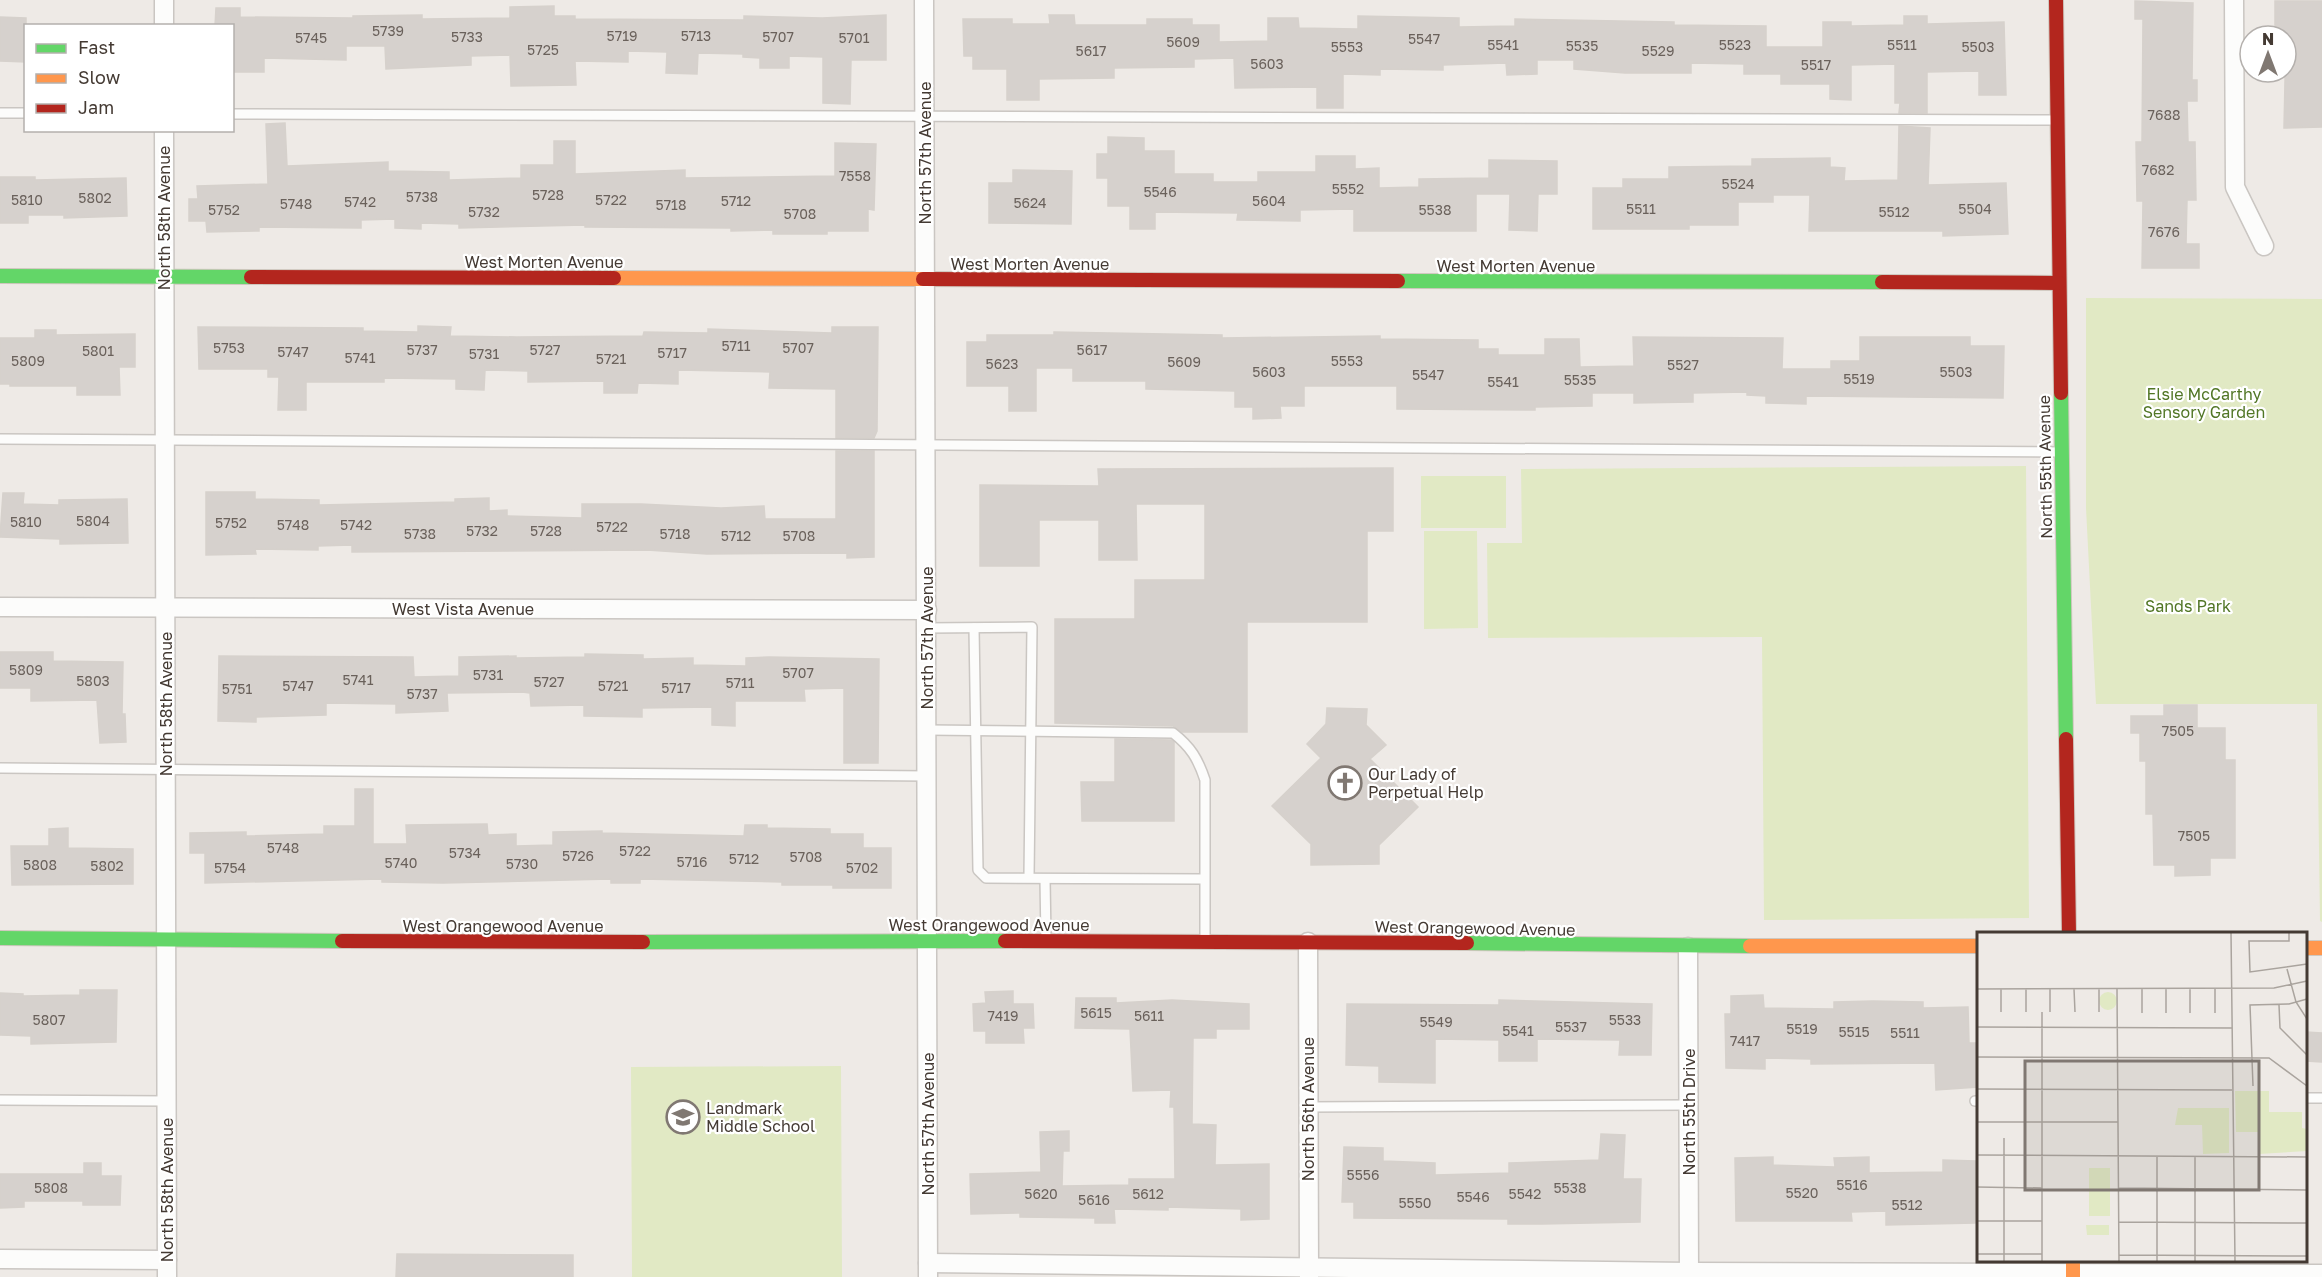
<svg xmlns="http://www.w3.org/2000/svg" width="2322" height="1277" viewBox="0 0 2322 1277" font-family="'Golos Text',sans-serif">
<rect width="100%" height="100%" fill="#eeeae6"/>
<g fill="#e1e9c4">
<polygon points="2086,298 2322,299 2322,922 2320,921 2317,704 2096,704 2086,508"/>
<polygon points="2026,466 2029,918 1764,920 1762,637 1488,638 1487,543 1522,543 1521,469"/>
<rect x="1421" y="476" width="85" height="52"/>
<polygon points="1424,531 1477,531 1478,628 1424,629"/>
<polygon points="841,1066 842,1277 632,1277 631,1067"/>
</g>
<g fill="#d6d1cd" stroke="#d6d1cc" stroke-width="1.5">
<polygon points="2135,1 2193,3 2192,80 2197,80 2197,101 2187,101 2188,142 2195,142 2196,200 2187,200 2186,244 2199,244 2199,268 2142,268 2143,201 2137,201 2136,142 2142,142 2143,19 2135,19"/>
<polygon points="2275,1 2322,1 2322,127 2284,128 2286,36 2275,36"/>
<polygon points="554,6 554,16 575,16 575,19 744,20 744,16 822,18 886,15 886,60 851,60 850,104 823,103 823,57 789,56 789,68 760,68 760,58 743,57 743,54 698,53 697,74 666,73 667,52 628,51 628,62 575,61 576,85 511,86 510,55 471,56 471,65 386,69 385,46 346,46 346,60 264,58 264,72 234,72 232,26 215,26 216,8 240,8 240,17 353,18 353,16 422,15 422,19 510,18 510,7"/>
<polygon points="1049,15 1074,15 1075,25 1147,25 1147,19 1192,19 1192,25 1219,25 1219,42 1268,41 1268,18 1298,18 1299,28 1358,29 1358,16 1459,18 1459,27 1515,26 1515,19 1674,22 1674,25 1766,26 1766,47 1823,47 1823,22 1851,22 1851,26 1904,25 1904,16 1927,16 1927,24 2004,22 2006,95 1979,95 1979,71 1927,72 1927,113 1899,113 1900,103 1895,103 1895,64 1851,65 1851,100 1830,99 1830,84 1781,84 1781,74 1744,74 1744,64 1691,63 1691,73 1625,73 1574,69 1574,60 1537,60 1537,74 1507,75 1506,63 1443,65 1443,70 1380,69 1380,75 1343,74 1343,108 1317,108 1317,87 1235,88 1234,58 1194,59 1194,67 1114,68 1114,78 1039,79 1039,100 1007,100 1007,69 973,69 973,56 964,56 963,19 1012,19 1012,24 1050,24"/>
<polygon points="0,17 26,18 26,62 0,61"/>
<polygon points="285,123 287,166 388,162 388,171 449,172 449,180 521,178 521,165 554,165 554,141 575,141 575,174 685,170 685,178 835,176 835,143 876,144 874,210 868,209 868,231 827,231 827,234 773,234 773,230 731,231 731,228 585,227 585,225 459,228 459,224 421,223 421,229 395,228 395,219 361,220 361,228 259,227 259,231 207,232 206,221 189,221 189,199 198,199 197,186 268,184 266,124"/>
<polygon points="1899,126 1930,128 1928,185 2006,183 2008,234 1943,236 1943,231 1809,231 1810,195 1773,195 1773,202 1738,202 1738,225 1689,225 1689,229 1593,229 1593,188 1623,188 1623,179 1669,179 1669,167 1752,166 1752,159 1830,158 1830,167 1845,168 1844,181 1898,180"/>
<polygon points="1108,137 1144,138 1144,151 1174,151 1174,174 1213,174 1213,182 1258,182 1258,172 1316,172 1316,156 1355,156 1355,169 1379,168 1379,188 1419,187 1419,179 1489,178 1489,160 1557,161 1557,194 1538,194 1537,231 1509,230 1510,194 1476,194 1476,231 1354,231 1354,209 1300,210 1300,221 1237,220 1238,213 1155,212 1155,229 1130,229 1130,206 1108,206 1108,178 1097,178 1097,154 1108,154"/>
<polygon points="1013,170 1072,171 1071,224 989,223 989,183 1013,183"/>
<polygon points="0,177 35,177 35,180 126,178 127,216 64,218 64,215 28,215 28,223 0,223"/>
<polygon points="418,326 451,327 450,336 517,337 643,336 644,332 708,333 708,329 832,333 832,327 878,327 877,431 874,438 836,438 836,389 769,388 770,372 678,370 678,384 638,383 637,393 604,393 604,381 528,382 528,371 485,370 484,390 456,389 456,379 384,378 384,382 306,382 306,410 278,410 279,377 268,377 268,369 199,369 198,327 363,328 363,331 418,332"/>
<polygon points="35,330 56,330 56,335 135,334 135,367 119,367 120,395 77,395 77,386 10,386 10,384 0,384 0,338 35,338"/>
<polygon points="1054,332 1222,335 1222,338 1380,336 1380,339 1478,340 1478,349 1498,349 1498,355 1545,355 1545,339 1579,339 1580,367 1634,366 1633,337 1783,338 1782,369 1831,369 1831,361 1860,361 1860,337 1970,337 1970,346 2004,346 2003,398 1806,396 1806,404 1766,403 1766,396 1747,395 1747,392 1693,393 1693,402 1634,403 1634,393 1592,393 1592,406 1535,407 1535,410 1397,409 1397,386 1304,386 1304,406 1280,406 1281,418 1253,419 1253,407 1235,407 1235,391 1146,389 1146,381 1073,381 1073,368 1036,368 1036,411 1009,411 1009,386 967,386 967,342 987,342 987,335 1054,335"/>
<polygon points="836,451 874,451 874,557 847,558 847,553 707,554 647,550 352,552 352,545 318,546 318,550 255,549 256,554 206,555 206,492 255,492 255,499 319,500 319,505 455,502 455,499 489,498 489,511 507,510 507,516 582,518 582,504 641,504 721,508 764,506 765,519 836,519"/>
<polygon points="1393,468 1393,531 1367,531 1367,622 1247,622 1247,732 1182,732 1173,726 1055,723 1055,619 1135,619 1135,580 1205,580 1205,504 1136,504 1137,560 1099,560 1099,520 1039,520 1039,566 980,566 980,485 1099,486 1098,469"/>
<polygon points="3,493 24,493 23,504 59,505 59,500 127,499 128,543 60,544 60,539 0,537"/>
<polygon points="0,652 53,652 53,661 123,662 122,714 125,714 126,742 100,743 97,700 31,701 31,688 0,688"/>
<polygon points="585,654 643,655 643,659 693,658 693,665 746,666 746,658 769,657 879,659 878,763 844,763 844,688 804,689 805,701 735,701 735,726 712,725 712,707 642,708 642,717 584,716 584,705 531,706 530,693 522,692 447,693 448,711 396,713 396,704 326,703 326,715 256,717 256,722 218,721 219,656 413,657 414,677 459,676 459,657 516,656 516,658 585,657"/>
<polygon points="2164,705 2197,705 2197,728 2225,728 2225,760 2235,760 2235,858 2210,858 2210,875 2175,876 2175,865 2154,865 2153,814 2146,814 2146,761 2140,761 2140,733 2131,733 2131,716 2164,716"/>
<polygon points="1327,708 1367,709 1366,725 1386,745 1370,759 1418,807 1379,845 1379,864 1311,865 1311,844 1272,806 1321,758 1307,744 1326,724"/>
<polygon points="1115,739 1171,740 1174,742 1174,821 1082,821 1081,782 1115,782"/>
<polygon points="355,789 373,789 373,844 407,844 406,825 487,824 488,835 516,834 516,846 553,845 553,832 602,831 602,833 744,836 745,825 767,825 767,828 830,829 830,834 863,834 863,848 891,848 891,888 833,888 833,885 782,885 782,882 640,879 640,883 611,883 611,879 443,883 382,882 382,879 205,883 205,853 190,853 190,833 246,832 246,836 324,834 324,826 355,826"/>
<polygon points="68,828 68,848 133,849 133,884 12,885 11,846 49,846 49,829"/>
<polygon points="80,990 117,990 116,1042 31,1044 31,1036 0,1035 0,993 23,994 23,996 80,995"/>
<polygon points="1013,991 1013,1004 1033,1004 1034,1028 1023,1028 1024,1043 986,1043 986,1031 974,1031 973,1004 986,1003 985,992"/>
<polygon points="1763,995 1764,1008 1834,1009 1834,1002 1873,1001 1923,1002 1923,1008 1968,1007 1969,1043 1978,1043 1978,1087 1936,1090 1935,1063 1811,1064 1811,1059 1765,1058 1765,1069 1726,1068 1725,1014 1731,1014 1731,996"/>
<polygon points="1076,998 1116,998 1116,1003 1172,1000 1249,1004 1249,1029 1216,1029 1216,1038 1193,1038 1192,1124 1216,1125 1215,1165 1269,1164 1269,1219 1241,1220 1241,1209 1168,1207 1168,1210 1114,1209 1115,1223 1095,1223 1095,1218 1020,1217 1020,1213 971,1214 970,1174 1041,1172 1040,1132 1069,1131 1069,1151 1063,1151 1062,1186 1129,1185 1129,1179 1175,1179 1174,1107 1170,1107 1171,1090 1133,1091 1130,1029 1075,1028"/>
<polygon points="1499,1000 1652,1004 1651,1055 1619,1055 1620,1040 1537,1039 1537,1061 1499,1061 1499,1040 1435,1039 1435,1083 1379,1082 1379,1066 1346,1065 1347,1004 1499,1005"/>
<polygon points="2306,1032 2322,1033 2322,1062 2306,1061"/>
<polygon points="1601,1134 1625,1135 1623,1179 1641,1179 1640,1222 1542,1224 1508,1224 1508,1219 1354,1218 1354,1202 1342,1202 1344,1147 1383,1148 1383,1161 1435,1163 1435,1175 1509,1173 1509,1163 1599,1160"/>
<polygon points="1773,1157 1773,1165 1835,1167 1834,1158 1869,1157 1869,1173 1943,1172 1943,1160 1976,1161 1975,1223 1886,1225 1886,1211 1851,1212 1852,1221 1736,1221 1735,1158"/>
<polygon points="84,1163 101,1163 101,1176 121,1176 120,1205 83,1205 83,1201 24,1201 24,1207 0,1208 0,1174 84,1174"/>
<polygon points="397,1254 573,1255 573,1277 396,1277"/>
</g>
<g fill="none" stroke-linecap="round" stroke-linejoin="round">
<g stroke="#cac6c2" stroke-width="12">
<g id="lane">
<polyline points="0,113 26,113"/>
<polyline points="232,114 2055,120"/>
<polyline points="0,439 2061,452"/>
<polyline points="927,628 1032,627 1029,877"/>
<polyline points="974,628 978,870 986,878 1204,879"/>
<path d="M928 730 1173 733C1191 747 1198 759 1205 780V939"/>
<polyline points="0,768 928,776"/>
<polyline points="1045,879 1046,939"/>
<polyline points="2306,1098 2322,1098"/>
<polyline points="0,1100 167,1101"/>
<polyline points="1975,1101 1978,1101"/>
<polyline points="1308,1107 1688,1105"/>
</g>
</g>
<g stroke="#cac6c2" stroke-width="21">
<g id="street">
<polyline points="924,0 928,1277"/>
<polyline points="2234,0 2235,187 2264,246"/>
<polyline points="164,26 164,0"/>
<polyline points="164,130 167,1277"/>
<polyline points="0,607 927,610"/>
<polyline points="1308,942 1309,1277"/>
<polyline points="1688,947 1689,1277"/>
<polyline points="0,1259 167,1260"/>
<polyline points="928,1263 1689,1272 2322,1274"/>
</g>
</g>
<g stroke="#cfc7be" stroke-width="16">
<g id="fast">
<polyline points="0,276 251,277"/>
<polyline points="1398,281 1882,282"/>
<polyline points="2061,393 2066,739"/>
<polyline points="0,938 342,941"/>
<polyline points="643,942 1005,941"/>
<polyline points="1467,943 1750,946"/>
</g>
</g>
<g stroke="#cfc7be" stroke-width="16">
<g id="slow">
<polyline points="614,278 923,279"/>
<polyline points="1750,946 1978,946"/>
<polyline points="2306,948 2322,948"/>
<polyline points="2073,1260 2073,1277"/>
</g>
</g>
<g stroke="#cfc7be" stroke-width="16">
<g id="jam">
<polyline points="2056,0 2061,393"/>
<polyline points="251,277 614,278"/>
<polyline points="923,279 1398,281"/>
<polyline points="1882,282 2059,283"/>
<polyline points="2066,739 2069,934"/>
<polyline points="342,941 643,942"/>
<polyline points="1005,941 1467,943"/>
</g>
</g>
<use href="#lane" stroke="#fcfcfb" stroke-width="9"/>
<use href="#street" stroke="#fcfcfb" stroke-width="18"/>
<use href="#fast" stroke="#63d668" stroke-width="14"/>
<use href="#slow" stroke="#ff974d" stroke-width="14"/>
<use href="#jam" stroke="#b3261e" stroke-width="14"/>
</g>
<defs>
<g id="church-ring" transform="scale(1.725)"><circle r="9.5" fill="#fff" stroke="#807872" stroke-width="1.5"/><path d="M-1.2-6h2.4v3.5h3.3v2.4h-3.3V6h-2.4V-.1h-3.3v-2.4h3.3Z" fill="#807872"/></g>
<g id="school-ring" transform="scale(1.725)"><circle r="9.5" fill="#fff" stroke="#807872" stroke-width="1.5"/><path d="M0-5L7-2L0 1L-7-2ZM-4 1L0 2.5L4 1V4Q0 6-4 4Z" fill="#807872"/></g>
</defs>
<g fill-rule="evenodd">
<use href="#church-ring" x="1345" y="783"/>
<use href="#school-ring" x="683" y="1117"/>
</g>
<g text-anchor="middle" stroke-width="4.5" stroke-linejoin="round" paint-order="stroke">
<g font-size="14" fill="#6a615b">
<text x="388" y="36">5739</text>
<text x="622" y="41">5719</text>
<text x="696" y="41">5713</text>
<text x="467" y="42">5733</text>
<text x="778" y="42">5707</text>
<text x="311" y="43">5745</text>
<text x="854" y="43">5701</text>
<text x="1424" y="44">5547</text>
<text x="1183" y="47">5609</text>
<text x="1503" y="50">5541</text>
<text x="1735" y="50">5523</text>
<text x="1902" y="50">5511</text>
<text x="1582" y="51">5535</text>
<text x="1347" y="52">5553</text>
<text x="1978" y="52">5503</text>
<text x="543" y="55">5725</text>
<text x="1091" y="56">5617</text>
<text x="1658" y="56">5529</text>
<text x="1267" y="69">5603</text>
<text x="1816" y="70">5517</text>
<text x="2164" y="120">7688</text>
<text x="2158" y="175">7682</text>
<text x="855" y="181">7558</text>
<text x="1738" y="189">5524</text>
<text x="1348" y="194">5552</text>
<text x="1160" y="197">5546</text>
<text x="548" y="200">5728</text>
<text x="422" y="202">5738</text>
<text x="95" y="203">5802</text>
<text x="27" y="205">5810</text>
<text x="611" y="205">5722</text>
<text x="736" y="206">5712</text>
<text x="1269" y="206">5604</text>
<text x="360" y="207">5742</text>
<text x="1030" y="208">5624</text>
<text x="296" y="209">5748</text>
<text x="671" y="210">5718</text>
<text x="1641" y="214">5511</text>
<text x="1975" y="214">5504</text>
<text x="224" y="215">5752</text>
<text x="1435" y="215">5538</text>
<text x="484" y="217">5732</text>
<text x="1894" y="217">5512</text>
<text x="800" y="219">5708</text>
<text x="2164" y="237">7676</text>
<text x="736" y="351">5711</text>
<text x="229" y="353">5753</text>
<text x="798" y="353">5707</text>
<text x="422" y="355">5737</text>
<text x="545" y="355">5727</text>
<text x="1092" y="355">5617</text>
<text x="98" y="356">5801</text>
<text x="293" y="357">5747</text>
<text x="672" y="358">5717</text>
<text x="484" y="359">5731</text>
<text x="360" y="363">5741</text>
<text x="611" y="364">5721</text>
<text x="28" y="366">5809</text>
<text x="1347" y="366">5553</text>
<text x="1184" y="367">5609</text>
<text x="1002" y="369">5623</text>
<text x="1683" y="370">5527</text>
<text x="1269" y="377">5603</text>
<text x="1956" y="377">5503</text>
<text x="1428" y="380">5547</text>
<text x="1859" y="384">5519</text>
<text x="1580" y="385">5535</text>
<text x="1503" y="387">5541</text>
<text x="93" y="526">5804</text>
<text x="26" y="527">5810</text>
<text x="231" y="528">5752</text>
<text x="293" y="530">5748</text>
<text x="356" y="530">5742</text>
<text x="612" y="532">5722</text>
<text x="482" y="536">5732</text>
<text x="546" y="536">5728</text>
<text x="420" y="539">5738</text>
<text x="675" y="539">5718</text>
<text x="736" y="541">5712</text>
<text x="799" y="541">5708</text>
<text x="26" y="675">5809</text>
<text x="798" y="678">5707</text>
<text x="488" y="680">5731</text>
<text x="358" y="685">5741</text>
<text x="93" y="686">5803</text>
<text x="549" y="687">5727</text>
<text x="740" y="688">5711</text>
<text x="298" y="691">5747</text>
<text x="613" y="691">5721</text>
<text x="676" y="693">5717</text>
<text x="237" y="694">5751</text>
<text x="422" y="699">5737</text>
<text x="2178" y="736">7505</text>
<text x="2194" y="841">7505</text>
<text x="283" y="853">5748</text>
<text x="635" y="856">5722</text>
<text x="465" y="858">5734</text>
<text x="578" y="861">5726</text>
<text x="806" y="862">5708</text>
<text x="744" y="864">5712</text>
<text x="692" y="867">5716</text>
<text x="401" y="868">5740</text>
<text x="522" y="869">5730</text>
<text x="40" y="870">5808</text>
<text x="107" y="871">5802</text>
<text x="230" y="873">5754</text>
<text x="862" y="873">5702</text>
<text x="1096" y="1018">5615</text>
<text x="1003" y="1021">7419</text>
<text x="1149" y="1021">5611</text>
<text x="49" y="1025">5807</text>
<text x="1625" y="1025">5533</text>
<text x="1436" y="1027">5549</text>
<text x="1571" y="1032">5537</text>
<text x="1802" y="1034">5519</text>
<text x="1518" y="1036">5541</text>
<text x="1854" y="1037">5515</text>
<text x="1905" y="1038">5511</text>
<text x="1745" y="1046">7417</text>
<text x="1363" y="1180">5556</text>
<text x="1852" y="1190">5516</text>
<text x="51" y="1193">5808</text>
<text x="1570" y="1193">5538</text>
<text x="1802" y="1198">5520</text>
<text x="1041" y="1199">5620</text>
<text x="1148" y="1199">5612</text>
<text x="1525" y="1199">5542</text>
<text x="1473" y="1202">5546</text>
<text x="1094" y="1205">5616</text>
<text x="1415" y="1208">5550</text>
<text x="1907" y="1210">5512</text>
</g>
<g font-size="16" fill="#443a33" stroke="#fff">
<text transform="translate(925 153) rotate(-90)" y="6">North 57th Avenue</text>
<text transform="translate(164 218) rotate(-90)" y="6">North 58th Avenue</text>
<text x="544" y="268">West Morten Avenue</text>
<text x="1030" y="270">West Morten Avenue</text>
<text x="1516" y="272">West Morten Avenue</text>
<text transform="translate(2045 467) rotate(-91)" y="6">North 55th Avenue</text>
<text x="463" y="615">West Vista Avenue</text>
<text transform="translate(927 638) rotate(-90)" y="6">North 57th Avenue</text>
<text transform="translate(166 704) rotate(-90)" y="6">North 58th Avenue</text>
<text x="989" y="931">West Orangewood Avenue</text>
<text x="503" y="932">West Orangewood Avenue</text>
<text transform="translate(1475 928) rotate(1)" y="6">West Orangewood Avenue</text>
<text transform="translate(1308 1109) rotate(-90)" y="6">North 56th Avenue</text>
<text transform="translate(1689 1112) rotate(-90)" y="6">North 55th Drive</text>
<text transform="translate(928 1124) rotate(-90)" y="6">North 57th Avenue</text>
<text transform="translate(167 1190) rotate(-90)" y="6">North 58th Avenue</text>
</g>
<g font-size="16" fill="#517625" stroke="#fff">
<text x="2204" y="400">Elsie McCarthy<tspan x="2204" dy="18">Sensory Garden</tspan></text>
<text x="2188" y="612">Sands Park</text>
</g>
<g font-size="16" fill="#443a33" stroke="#fff" text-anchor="start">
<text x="1368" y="780">Our Lady of<tspan x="1368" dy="18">Perpetual Help</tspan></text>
<text x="706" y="1114">Landmark<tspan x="706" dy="18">Middle School</tspan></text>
</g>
</g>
<g transform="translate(1977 932)">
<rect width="330" height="330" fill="#eeeae6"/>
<path d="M122 69a9 9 0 1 1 18 0a9 9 0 1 1-18 0ZM258 159H292V180H325V196L330 197V219L282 222 281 200H259ZM201 176H252V221L226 222 225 193H198ZM112 236H133V284H112ZM109 293H132V303H110Z" fill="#e1e9c4"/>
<path fill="none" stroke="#aaa49e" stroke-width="1.5" d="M254 1 258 329M312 1V9H272L273 40 330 32M310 37 319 70 330 87M0 57 297 56 330 49M49 57V80M73 57V80M97 57 98 80M140 57 142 329M189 57V81M238 57V81M302 73 303 96 330 123M24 80V57M65 80V329M122 80V57M165 81V57M213 81V57M0 95 255 96M0 125 292 126 330 154M276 154 273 73 312 72 330 67M0 157 255 158M0 190H141M0 223 330 225M180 224V329M218 224V329M0 255 65 256M142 256 330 258M0 289H65M142 290 330 291M0 322H65M142 323 330 324M27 329V206"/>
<path fill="#807872" fill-opacity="0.15" stroke="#807872" stroke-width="3" d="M48 129H282V258H48Z"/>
<rect width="330" height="330" fill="none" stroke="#443a33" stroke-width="3"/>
</g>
<rect x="24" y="24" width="210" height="108" fill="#ffffff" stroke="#b4b0ad" stroke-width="1.5"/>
<rect x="36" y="44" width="30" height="9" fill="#63d668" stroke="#b4b0ad" stroke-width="1.5"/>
<text x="78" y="54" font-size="18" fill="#443a33">Fast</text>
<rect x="36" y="74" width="30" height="9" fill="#ff974d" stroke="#b4b0ad" stroke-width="1.5"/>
<text x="78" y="84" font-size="18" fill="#443a33">Slow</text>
<rect x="36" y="104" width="30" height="9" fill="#b3261e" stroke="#b4b0ad" stroke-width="1.5"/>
<text x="78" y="114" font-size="18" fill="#443a33">Jam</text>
<g transform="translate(2268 54)"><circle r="28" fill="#ffffff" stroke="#b4b0ad" stroke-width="1.5"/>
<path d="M0-4.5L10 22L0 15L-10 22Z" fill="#807872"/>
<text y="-9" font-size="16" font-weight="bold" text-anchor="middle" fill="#443a33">N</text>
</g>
</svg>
